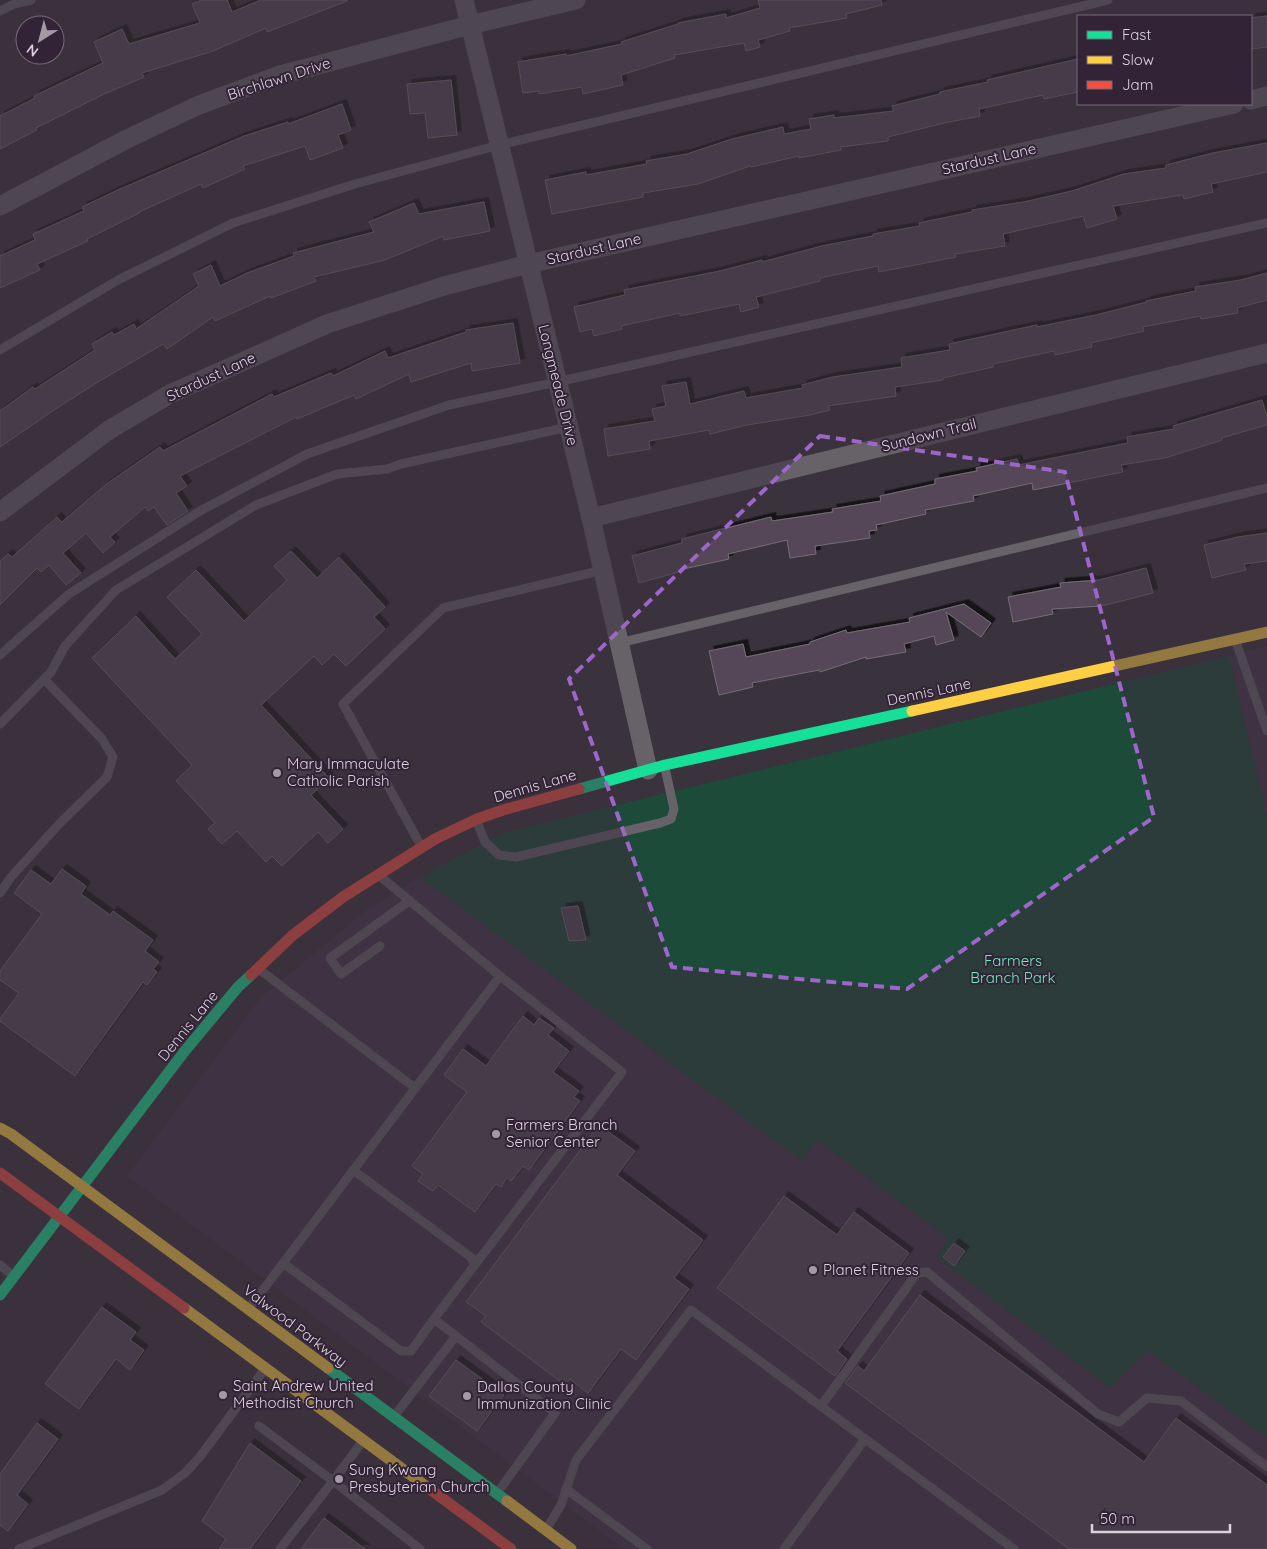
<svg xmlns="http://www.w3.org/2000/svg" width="1267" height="1549" viewBox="0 0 1267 1549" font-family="Quicksand,sans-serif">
<defs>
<filter id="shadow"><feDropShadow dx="4.5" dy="-4.5" stdDeviation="0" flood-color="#0009"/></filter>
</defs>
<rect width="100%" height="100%" fill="#3a323c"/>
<g fill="#45334a">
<polygon points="1267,646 1267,817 1229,656"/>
<polygon points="420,877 802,1161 817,1140 949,1239 936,1257 1110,1388 1148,1351 1267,1438 1267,1549 624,1549 127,1176 261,997 368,909"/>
</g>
<polygon fill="#1c4b3a" points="1229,656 1267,817 1267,1438 1148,1351 1110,1388 936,1257 949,1239 817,1140 802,1161 420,877 503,833"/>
<g fill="#554758" stroke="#746d76" filter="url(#shadow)">
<polygon points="202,0 227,0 232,12 261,0 347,0 347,1 267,32 266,28 213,51 142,73 144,77 102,95 36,128 37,130 0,149 0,116 35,98 34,96 103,63 94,42 122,29 129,44 200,23 192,4"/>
<polygon points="758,0 881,0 882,5 846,14 847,18 789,28 790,31 758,40 760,47 746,51 744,43 674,55 675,58 621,75 623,85 583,94 582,87 539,94 539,91 523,93 518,62 566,54 566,56 622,44 621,42 678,24 678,23 726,14 726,18 760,8"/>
<polygon points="1267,16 1267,47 1251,49 1251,18"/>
<polygon points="1078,59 1078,92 1044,99 1043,95 979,109 980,116 944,123 888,137 888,141 840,147 841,150 799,158 799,156 751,167 750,166 698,184 643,193 643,197 552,214 545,180 586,172 586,175 647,164 646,161 687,154 732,139 783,127 784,134 811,129 809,119 834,115 834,118 894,111 892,106 940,94 940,92 988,82 987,80"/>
<polygon points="451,80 457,135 428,138 425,113 410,114 407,84"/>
<polygon points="342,104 351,130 338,135 343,148 310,160 305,146 243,166 245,169 203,188 201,184 139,212 139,213 87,239 88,241 37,264 40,270 0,288 0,256 35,240 33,234 84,211 82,207 120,189 244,136 288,122 288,124"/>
<polygon points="1267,143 1267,172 1211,184 1213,192 1184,199 1183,195 1113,206 1117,219 1087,228 1083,216 1003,234 1005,246 955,254 956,257 879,272 878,266 820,278 820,281 756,297 759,307 741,312 739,304 680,316 680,313 621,326 622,329 594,336 592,329 580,332 574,307 625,295 624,290 720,271 762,260 762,262 822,246 873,236 873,234 920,226 919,223 972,212 972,210 1024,202 1072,191 1124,174 1166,168 1166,165 1213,153"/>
<polygon points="484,202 490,231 444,240 443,236 385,260 314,277 316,281 271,298 270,296 215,321 213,317 167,349 163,344 98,382 60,406 0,447 0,411 33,387 35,389 95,350 92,344 112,332 114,335 134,324 136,329 199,286 193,274 211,265 220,286 247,273 294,256 293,253 374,232 369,222 414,203 419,214"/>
<polygon points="1267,273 1267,300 1237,308 1238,313 1201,319 1200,316 1143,327 1144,331 1091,343 1092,347 1055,355 1054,351 993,364 993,367 943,378 943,380 895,387 896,396 828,406 830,410 810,415 747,425 710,434 709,430 649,441 650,449 608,456 604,429 655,421 652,409 666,406 662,386 686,382 690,404 744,391 746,398 803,388 802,385 833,377 902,367 901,358 950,350 949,344 1037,325 1037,327 1096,315 1147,302 1146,301 1196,291 1195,287 1241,280"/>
<polygon points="513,323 520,363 472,371 471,363 411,382 409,374 356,399 354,395 297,419 296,417 180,476 187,486 176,493 188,511 167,525 154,507 148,511 145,507 110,537 115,542 103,553 86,533 63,553 81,573 66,585 49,565 41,572 37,568 0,605 0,561 8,554 12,557 57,517 62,522 105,485 160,447 163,451 272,394 274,397 331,373 333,376 385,351 388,358 466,332 466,330"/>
<polygon points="1262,400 1267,417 1267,425 1221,438 1222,440 1165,458 1121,465 1123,472 1033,490 1032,483 973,496 974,501 925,510 926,514 876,525 877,530 869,531 870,538 815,546 816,554 790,558 787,540 728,554 729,559 679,570 679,572 639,583 632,556 682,543 682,539 771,517 772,521 833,512 832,509 881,501 880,496 935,484 935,479 977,471 976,468 1017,459 1019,465 1128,443 1127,437 1174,429 1173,426"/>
<polygon points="1267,533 1267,561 1244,564 1246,570 1212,578 1204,545 1238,537"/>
<polygon points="291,551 317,578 339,557 385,607 374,617 385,629 346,666 334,654 322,665 314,656 261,705 329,778 311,795 343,829 328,843 318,832 282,866 272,856 266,862 237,831 222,844 208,829 215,823 176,781 192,765 92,658 136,616 175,659 202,634 167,597 196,570 244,621 287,580 274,566"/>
<polygon points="1146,568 1153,593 1102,606 1052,609 1053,614 1013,622 1008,597 1061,587 1060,583 1099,580"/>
<polygon points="964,604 991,623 981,637 946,612 954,640 936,645 934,636 904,644 906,652 866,659 866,657 820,672 819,670 752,683 753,687 719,695 709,651 743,644 746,657 810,644 810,642 846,630 847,633 910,622 909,618"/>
<polygon points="62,869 86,886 81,894 110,915 113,911 153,940 145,951 159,962 153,969 157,972 147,985 143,982 75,1076 0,1021 0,1019 19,993 0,980 0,971 42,914 14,893 31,870 51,884"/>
<polygon points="578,906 586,940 569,941 561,908"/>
<polygon points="523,1016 534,1025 539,1018 554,1028 548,1035 569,1051 553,1072 579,1091 574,1097 580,1101 529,1170 523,1166 511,1181 507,1178 501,1187 496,1184 475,1212 438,1185 433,1191 418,1181 423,1174 412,1166 467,1092 444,1075 463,1049 486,1066"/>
<polygon points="599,1125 635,1151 617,1175 703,1240 674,1278 689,1289 636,1360 621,1349 588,1393 570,1379 565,1385 481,1322 486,1316 466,1302"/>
<polygon points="784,1196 837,1235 854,1212 909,1253 837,1351 847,1359 835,1376 717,1288"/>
<polygon points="954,1243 965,1251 954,1266 943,1257"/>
<polygon points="920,1295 1144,1462 1176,1418 1267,1485 1267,1549 1069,1549 845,1383 858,1366 864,1371"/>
<polygon points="102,1307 136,1332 130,1340 144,1350 130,1370 116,1359 79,1409 45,1384"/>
<polygon points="456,1360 504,1395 477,1431 429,1396"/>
<polygon points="37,1423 58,1439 17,1495 28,1504 8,1531 0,1525 0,1474"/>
<polygon points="250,1443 301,1481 250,1549 219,1549 226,1539 202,1521"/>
<polygon points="324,1518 365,1549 301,1549"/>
</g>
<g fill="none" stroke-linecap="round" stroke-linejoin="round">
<g stroke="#676168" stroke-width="9">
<polyline points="0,11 14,4 31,0"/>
<polyline points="0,350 118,280 233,223 355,184 499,145 1108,0"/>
<polyline points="1236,642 1267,731"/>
<polyline points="619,643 1267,488"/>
<polyline points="0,655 69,594 200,511 307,454 449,405 557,382 1267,223"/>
<polyline points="0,724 51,672 65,646 116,590 256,505 337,474 387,469 401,464 568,427"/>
<polyline points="477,822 485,842 499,855 516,857 660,823 671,819 674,809 665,768"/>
<polyline points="421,846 343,704 443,608 603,570"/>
<polyline points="0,893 11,877 60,823 107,777 113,757 102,739 44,679"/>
<polyline points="380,946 341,974 330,958 409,901"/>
<polyline points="260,970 415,1088"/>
<polyline points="353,1170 472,1258 474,1266 434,1319 456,1336"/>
<polyline points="283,1263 401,1351 411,1351 434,1319"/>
<polyline points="0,1265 12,1275"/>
<polyline points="474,1266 622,1072 500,976"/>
<polyline points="250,1307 500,976 381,877"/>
<polyline points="821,1406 917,1273 927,1272 1098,1414 1119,1422 1147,1398 1181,1401 1267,1467"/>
<polyline points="395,1415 456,1336 555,1413 498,1492"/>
<polyline points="259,1426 333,1481 280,1549"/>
<polyline points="362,1442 333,1481 420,1549"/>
<polyline points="566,1489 647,1549"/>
<polyline points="547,1528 561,1505 576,1460 691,1310 1014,1549"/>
<polyline points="19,1549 162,1490 185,1473 199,1458 264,1370"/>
<polyline points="784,1549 865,1439"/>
</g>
<g stroke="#676168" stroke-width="19">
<polyline points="464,0 591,518 648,770"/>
<polyline points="1251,100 1267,96"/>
<polyline points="0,206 127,139 199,105 280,75 470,25 576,0"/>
<polyline points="0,512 109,430 170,394 327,324 444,286 528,264 1234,104"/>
<polyline points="591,518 1267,353"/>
</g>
<g stroke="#16e098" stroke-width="11">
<polyline points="579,789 665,765 912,711"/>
<polyline points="0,1295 184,1052 238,987 251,975"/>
<polyline points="328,1368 507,1501"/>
</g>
<g stroke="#ffcf43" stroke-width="11">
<polyline points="912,711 1267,632"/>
<polyline points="0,1128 11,1134 328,1368"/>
<polyline points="184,1308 427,1487"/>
<polyline points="507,1501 571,1549"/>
</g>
<g stroke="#f24e42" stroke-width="11">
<polyline points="251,975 293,935 343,897 435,839 477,819 503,810 579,789"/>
<polyline points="0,1173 184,1308"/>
<polyline points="427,1487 511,1549"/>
</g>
</g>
<path d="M0 0H1267V1549H0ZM820 436 1065 472 1154 817 907 989 672 967 569 679Z" fill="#3a323c" fill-opacity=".55" fill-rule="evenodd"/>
<path fill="none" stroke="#9d66ca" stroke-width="4" stroke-dasharray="10 6" stroke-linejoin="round" d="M820 436 1065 472 1154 817 907 989 672 967 569 679Z"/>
<g fill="#a39aa6" stroke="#322336" stroke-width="2">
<circle cx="277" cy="773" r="5"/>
<circle cx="496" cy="1134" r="5"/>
<circle cx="813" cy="1270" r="5"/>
<circle cx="223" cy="1395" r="5"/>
<circle cx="467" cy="1396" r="5"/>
<circle cx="339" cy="1479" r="5"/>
</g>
<g text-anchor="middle" stroke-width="4" stroke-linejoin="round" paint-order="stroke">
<g font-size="15" fill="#dcd2df" stroke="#322336">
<text transform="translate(279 79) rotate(-18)" y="5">Birchlawn Drive</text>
<text transform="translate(989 159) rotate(-13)" y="5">Stardust Lane</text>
<text transform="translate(594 249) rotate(-13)" y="5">Stardust Lane</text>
<text transform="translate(211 377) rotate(-25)" y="5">Stardust Lane</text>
<text transform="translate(558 385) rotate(76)" y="5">Longmeade Drive</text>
<text transform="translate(929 435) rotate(-14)" y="5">Sundown Trail</text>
<text transform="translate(929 692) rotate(-12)" y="5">Dennis Lane</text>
<text transform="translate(535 786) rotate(-16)" y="5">Dennis Lane</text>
<text transform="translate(188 1026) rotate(-51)" y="5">Dennis Lane</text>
<text transform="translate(295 1326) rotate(37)" y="5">Valwood Parkway</text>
</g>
<g font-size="15" fill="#dcd2df" stroke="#322336" text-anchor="start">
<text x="287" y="769">Mary Immaculate<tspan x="287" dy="17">Catholic Parish</tspan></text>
<text x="506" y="1130">Farmers Branch<tspan x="506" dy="17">Senior Center</tspan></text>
<text x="823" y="1275">Planet Fitness</text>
<text x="233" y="1391">Saint Andrew United<tspan x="233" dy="17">Methodist Church</tspan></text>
<text x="477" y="1392">Dallas County<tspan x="477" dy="17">Immunization Clinic</tspan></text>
<text x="349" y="1475">Sung Kwang<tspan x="349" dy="17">Presbyterian Church</tspan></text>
</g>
<g font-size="15" fill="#64f2bb" stroke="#322336">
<text x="1013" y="966">Farmers<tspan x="1013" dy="17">Branch Park</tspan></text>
</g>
</g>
<rect x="1077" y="15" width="175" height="90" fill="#322336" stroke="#76697a"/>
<rect x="1087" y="31" width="25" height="8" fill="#16e098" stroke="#76697a"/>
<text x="1122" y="40" font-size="15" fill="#dcd2df">Fast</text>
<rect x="1087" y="56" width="25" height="8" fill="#ffcf43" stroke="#76697a"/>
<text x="1122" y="65" font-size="15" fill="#dcd2df">Slow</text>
<rect x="1087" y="81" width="25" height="8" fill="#f24e42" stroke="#76697a"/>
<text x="1122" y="90" font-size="15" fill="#dcd2df">Jam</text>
<g transform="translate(40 40) rotate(216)"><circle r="24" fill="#322336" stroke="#76697a"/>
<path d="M0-4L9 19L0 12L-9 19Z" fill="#a39aa6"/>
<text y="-8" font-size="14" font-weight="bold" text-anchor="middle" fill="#dcd2df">N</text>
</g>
<path d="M1092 1524v8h138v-8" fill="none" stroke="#dcd2df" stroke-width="2.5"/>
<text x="1100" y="1524" font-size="15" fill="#dcd2df" stroke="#322336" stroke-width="4" paint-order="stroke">50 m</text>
</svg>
